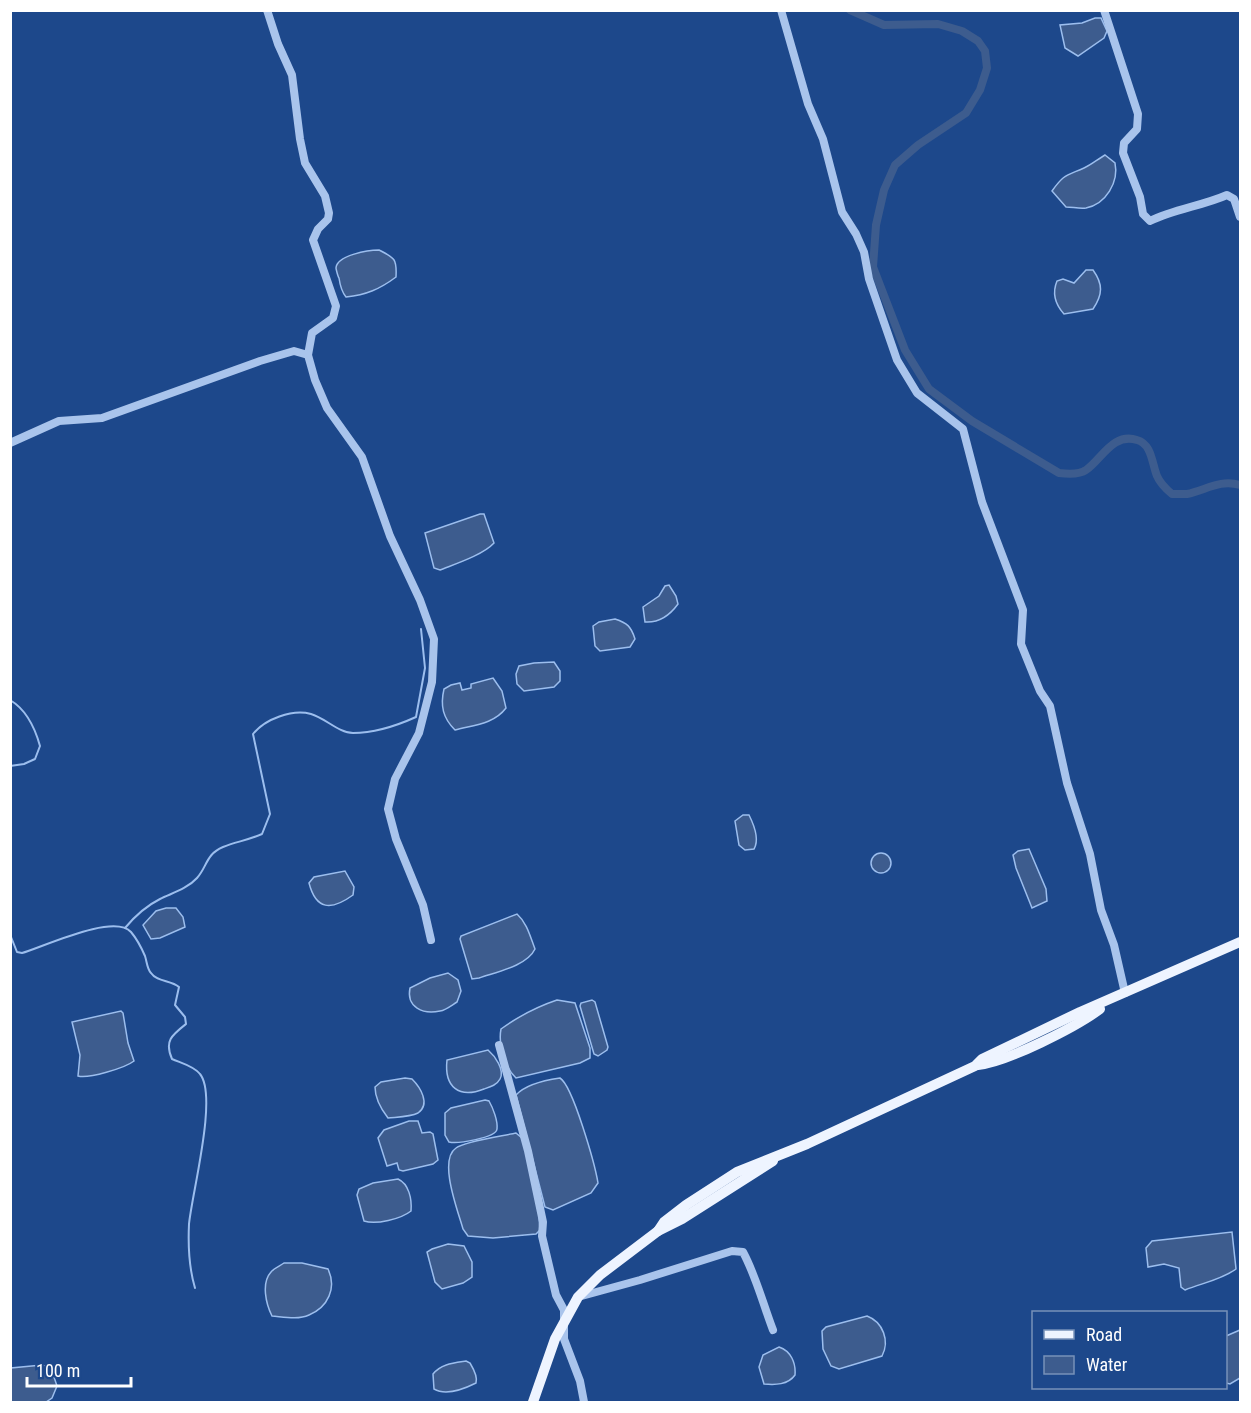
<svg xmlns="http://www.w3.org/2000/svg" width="1251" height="1413" viewBox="0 0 1251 1413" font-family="'Roboto Condensed',sans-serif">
<rect width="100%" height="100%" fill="#1d488b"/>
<g fill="#3d5c8e" stroke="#9cbeee" stroke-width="1.5">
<polygon points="1095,18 1101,18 1107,31 1104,38 1078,56 1065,48 1060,25 1082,23"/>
<path d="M1105 155 1115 163C1119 182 1106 204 1086 208 1080 209 1072 207 1066 207L1052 191C1064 174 1066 176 1084 168 1091 165 1098 159 1105 155Z"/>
<path d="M379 250C395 258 397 259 396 277 380 289 366 295 346 297 341 291 340 285 339 278 338 277 336 269 336 268 337 255 369 250 379 250Z"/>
<path d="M1086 270H1093C1103 284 1103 294 1093 309L1064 314C1055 304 1052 293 1057 281L1063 279 1074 283Z"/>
<path d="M480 514H484L494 543C483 555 455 564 440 570L434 568 425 533Z"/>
<path d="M669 585 676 596 678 604C670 615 659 623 645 622L643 607 659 596 665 586Z"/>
<path d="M615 619C627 623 631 626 635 639L630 647 600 651 595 646 593 626 599 622Z"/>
<polygon points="554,662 560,671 560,681 554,687 524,691 517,684 516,674 519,666 534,663"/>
<path d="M493 678 502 691 506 708C494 724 474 725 455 730 443 718 440 706 444 689L451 685 460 683 462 690 471 688V684Z"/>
<path d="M743 815H749C754 825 760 839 754 849L745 850 739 845 735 821Z"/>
<polygon points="1029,849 1046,889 1047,901 1032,908 1016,868 1013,855 1018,851"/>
<circle cx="881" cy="863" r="10"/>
<path d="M345 871 354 887 353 895C331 911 316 910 309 883L314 877Z"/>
<polygon points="166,908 176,908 183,917 185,927 160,938 151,939 143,925 156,911"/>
<path d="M517 914C527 923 530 936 535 949 527 966 496 972 479 978L472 979 460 939 461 936Z"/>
<path d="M448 973 458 980 461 991 457 1002C452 1005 446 1010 440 1011 423 1015 406 1007 410 988L430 978Z"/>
<path d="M557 1000 575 1003 590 1048V1058L580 1063 516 1078C505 1068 498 1044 501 1029 519 1016 536 1007 557 1000Z"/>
<polygon points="592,1000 595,1002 608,1047 607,1050 598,1056 594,1054 580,1006 581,1003"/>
<path d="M121 1011 123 1013 128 1043 134 1061C125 1068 88 1079 78 1076L80 1055 72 1022Z"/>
<path d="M488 1050C495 1056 505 1070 500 1079 497 1085 490 1087 484 1089 459 1099 444 1087 447 1060Z"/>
<path d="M405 1078 412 1079C420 1087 431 1104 418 1113 410 1117 397 1117 388 1118 381 1109 375 1099 375 1087L381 1082Z"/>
<path d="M560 1078C573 1086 595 1165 598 1183L591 1193 553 1210 545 1207 516 1095C526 1084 546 1080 560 1078Z"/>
<path d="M485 1100 489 1101C493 1108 498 1121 497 1129 496 1138 457 1144 449 1142L445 1135V1113L451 1108Z"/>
<polygon points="409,1121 418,1121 422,1133 430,1132 433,1134 438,1160 433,1164 403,1171 399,1170 397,1163 387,1166 378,1138 384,1130"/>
<path d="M516 1133 523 1139 538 1204 540 1230 536 1234 493 1238 468 1236 463 1229C458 1211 438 1160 456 1148 465 1141 503 1136 516 1133Z"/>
<path d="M398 1179C409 1184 412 1199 411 1211 401 1219 376 1225 364 1221L357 1195 359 1189 373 1183Z"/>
<path d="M1232 1232 1236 1269C1221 1280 1202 1283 1185 1290L1181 1287 1179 1268 1164 1264 1148 1267 1146 1248 1152 1241Z"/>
<polygon points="448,1244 464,1246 472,1262 472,1277 463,1283 442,1289 435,1282 427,1252 432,1249"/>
<path d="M284 1263H302L328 1269C337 1288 328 1307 309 1315 298 1320 284 1317 272 1316 266 1304 261 1283 271 1272 274 1268 280 1266 284 1263Z"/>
<path d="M867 1316C883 1322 890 1341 882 1356L839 1369 831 1366 823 1349 822 1331 826 1327Z"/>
<polygon points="1240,1330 1240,1378 1230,1384 1226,1383 1226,1336"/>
<path d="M779 1347C791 1351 796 1363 795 1375 788 1385 775 1385 764 1384L759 1367 763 1355Z"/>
<path d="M466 1361 470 1363C473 1368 478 1377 476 1383 464 1389 446 1396 434 1389L433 1374C441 1364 453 1363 466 1361Z"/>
<polygon points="42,1365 51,1368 57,1386 52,1398 46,1402 11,1402 11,1368"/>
</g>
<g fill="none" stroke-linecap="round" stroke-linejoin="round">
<g stroke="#9cbeee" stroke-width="2">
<path d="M10 700C27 710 35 728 40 746L35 759 24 764 10 766"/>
<path d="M10 894 11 937 17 952 22 953C43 947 114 913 131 932 136 938 142 949 145 956 147 962 147 969 151 973 157 982 171 980 179 987L175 1005 185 1017 186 1024C172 1035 164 1041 172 1059 181 1063 194 1066 200 1074 218 1096 192 1193 189 1224 188 1245 189 1268 195 1288"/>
<path d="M125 928C135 916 146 906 160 899 172 893 187 889 197 878 207 867 206 854 223 847 235 842 249 840 262 834L270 814 253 734C265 719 292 709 311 714 325 718 339 733 353 733 376 733 396 726 416 717L425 668 421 629"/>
</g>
<path stroke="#3d5c8e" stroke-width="8" d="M850 10 884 25 938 24 962 31 978 41 985 51 987 68 980 90 966 113 918 145 895 165 884 190 876 225 873 267 905 350 929 389 972 421 1059 473C1067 474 1079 475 1086 470 1101 460 1113 432 1137 440 1152 444 1152 464 1157 476 1160 483 1166 489 1172 494 1177 494 1183 494 1187 494 1206 490 1220 479 1240 485"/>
<g stroke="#a9c4ec" stroke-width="8">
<polyline points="267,10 278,44 292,75 300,139 305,163 325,196 329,213 328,219 318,229 313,240 336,306 333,318 312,333 308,355"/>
<polyline points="781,10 808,104 823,139 842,212 856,234 864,252 869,279 897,360 917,393 963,429 982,502 1023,610 1021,644 1040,691 1050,706 1067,783 1090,854 1101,910 1114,945 1125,993"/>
<path d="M1104 10 1138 114 1137 129 1124 143 1123 153 1140 197 1143 214 1150 221C1174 209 1202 206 1227 195L1234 199 1240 217"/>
<polyline points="10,443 59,421 102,418 260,361 294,351 308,355 315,380 327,408 362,457 390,536 420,600 434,639 432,682 419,733 395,779 388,809 396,839 423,905 431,940"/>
<polyline points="499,1045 528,1151 543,1222 542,1236 556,1295 564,1310 564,1339 580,1381 584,1402"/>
<path d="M578 1297 640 1280 732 1251 743 1252C756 1276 763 1304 773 1330"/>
</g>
<g stroke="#eef4ff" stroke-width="10">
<path d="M978 1065C1007 1062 1076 1027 1100 1009"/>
<polyline points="658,1231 664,1222 686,1205 737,1172 807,1144 975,1066 982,1059 1080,1012 1240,942"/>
<polyline points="533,1402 555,1339 578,1297 600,1275 658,1231 682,1219 773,1161"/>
</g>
</g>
<rect width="1251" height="1413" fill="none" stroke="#ffffff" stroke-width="24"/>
<rect x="1032" y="1311" width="195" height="78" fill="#1d488b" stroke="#7791b9" stroke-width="1.5"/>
<rect x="1044" y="1330" width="30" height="9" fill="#eef4ff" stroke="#7791b9" stroke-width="1.5"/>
<text x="1086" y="1341" font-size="18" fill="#ffffff">Road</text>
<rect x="1044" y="1356" width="30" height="18" fill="#3d5c8e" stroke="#7791b9" stroke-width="1.5"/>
<text x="1086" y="1371" font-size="18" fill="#ffffff">Water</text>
<path d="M27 1377v9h104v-9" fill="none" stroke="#ffffff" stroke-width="3"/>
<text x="36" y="1377" font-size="18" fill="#ffffff" stroke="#1d488b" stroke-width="4.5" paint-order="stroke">100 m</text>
</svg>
